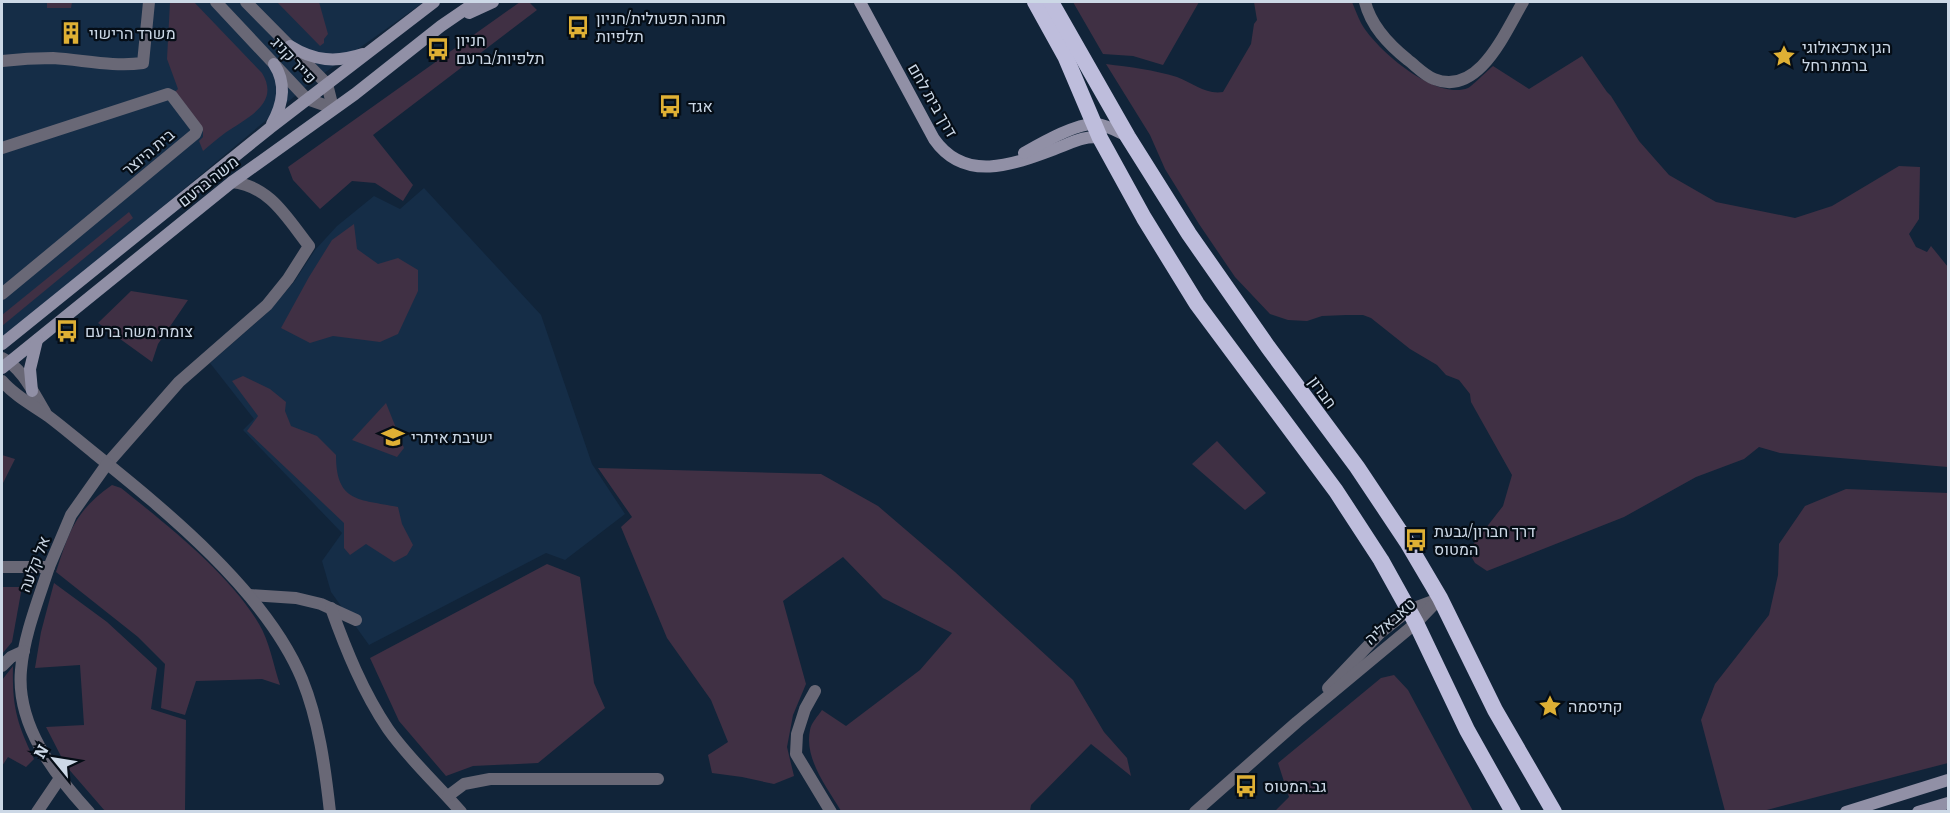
<svg xmlns="http://www.w3.org/2000/svg" width="1950" height="813" viewBox="0 0 1950 813" font-family="Bitter,Heebo,serif">
<rect width="100%" height="100%" fill="#112439"/>
<g fill="#152d47">
<polygon points="2,2 424,2 313,81 2,341"/>
<polygon points="424,188 541,315 592,464 625,514 565,560 546,553 369,645 331,592 322,561 342,533 243,430 254,419 210,363 267,313 294,282 315,250 337,226 374,196 400,209"/>
</g>
<g fill="#403044">
<polygon points="47,2 72,2 71,8 47,8"/>
<path d="M170 2H194L262 73C281 104 246 118 225 133 217 139 210 145 203 151L199 141 203 137V129L174 93 178 89 167 59Z"/>
<polygon points="277,2 319,2 328,34 324,39 324,43 320,46"/>
<polygon points="520,2 530,3 537,10 373,135 413,185 403,201 375,183 352,181 320,209 293,180 288,167"/>
<polygon points="1073,2 1199,2 1163,65 1133,56 1103,54"/>
<path d="M1254 2H1352C1355 9 1358 17 1361 23 1376 50 1436 101 1468 88 1471 87 1488 70 1493 66L1529 89 1582 56 1607 92 1611 96 1639 141 1669 175 1716 202 1795 218 1832 206 1899 166 1920 167 1919 219 1909 234 1916 247 1927 252 1931 246 1948 267V467L1780 453 1759 447 1744 459 1696 477 1624 517 1487 571 1475 563 1468 551 1503 506 1512 475 1471 402 1470 394 1459 380 1446 375 1437 365 1410 349 1371 318 1363 315H1346L1322 316 1307 321 1288 320 1270 314 1235 277 1199 224 1165 169 1150 135 1106 64C1130 67 1154 70 1177 77 1193 83 1206 95 1223 92L1251 44 1254 24 1257 20Z"/>
<polygon points="129,212 133,218 2,326 2,315"/>
<polygon points="354,224 357,249 378,264 398,258 418,270 418,291 398,334 380,342 333,336 310,343 281,328 309,277 332,240"/>
<polygon points="131,291 188,300 158,344 152,362 98,323"/>
<path d="M243 376 270 389 286 402 285 411 291 426 317 436 336 455C336 503 359 499 398 507L402 524 413 545 407 555 394 562 366 544 350 555 344 548V523L247 431 258 416 232 381Z"/>
<polygon points="386,403 404,448 397,457 352,440"/>
<polygon points="1217,441 1266,493 1245,510 1192,464"/>
<polygon points="2,455 15,459 2,485"/>
<path d="M598 468 821 474 878 506 955 572 1073 680 1104 732 1127 758 1131 776 1091 744 1031 805 1030 811H841C827 787 804 759 810 730 811 723 818 716 822 710L846 726 920 670 952 633 883 598 843 557 783 601 806 684 793 715 787 747 794 776 774 784 742 777 712 773 708 755 728 742 711 700 667 638 621 527 632 517Z"/>
<path d="M112 485 121 488C167 525 229 573 259 624 269 640 274 667 280 685L262 679 196 681 185 715 161 708 165 664 138 637 56 572C69 532 75 511 112 485Z"/>
<polygon points="1846,489 1948,493 1948,763 1763,811 1725,811 1701,720 1715,684 1769,615 1778,575 1779,544 1805,506"/>
<polygon points="547,564 580,577 594,683 605,708 538,763 473,766 446,776 399,721 370,658"/>
<polygon points="54,583 107,622 157,668 151,709 186,720 185,811 105,811 66,766 46,727 84,725 80,665 35,668 41,632"/>
<polygon points="2,587 22,587 12,642 2,654"/>
<path d="M13 666C12 707 17 723 34 759L26 767 8 757 2 766V680Z"/>
<polygon points="1394,675 1408,690 1473,811 1275,811 1289,797 1278,763 1381,678"/>
</g>
<g fill="none" stroke-linecap="round" stroke-linejoin="round">
<g stroke="#696876" stroke-width="12">
<path d="M1365 2C1371 26 1388 44 1408 60 1416 66 1424 75 1434 79 1479 97 1505 32 1523 2"/>
<path d="M2 61C19 59 36 58 53 58 84 60 113 67 143 63L149 2"/>
<polyline points="2,148 168,94 172,96 197,129 195,134 2,294"/>
<path d="M107 464 179 382 267 305 288 279 309 246C287 218 270 186 232 182"/>
<path d="M49 567C38 601 24 635 21 670 16 725 54 774 89 812"/>
<polyline points="249,595 296,598 321,604 356,620"/>
<path d="M331 608C346 650 363 692 388 729 409 759 437 784 461 812"/>
<polyline points="2,666 11,657 24,651"/>
<polyline points="815,691 805,709 797,734 796,754 831,812"/>
<polyline points="448,796 464,784 490,779 658,779"/>
<polyline points="37,812 60,778"/>
</g>
<g stroke="#696876" stroke-width="12">
<polyline points="216,2 307,99 333,108"/>
<polyline points="246,2 327,84 333,108"/>
<path d="M2 358C22 367 34 394 45 412"/>
<path d="M2 381C15 396 32 405 48 416 64 428 79 441 94 453 166 511 266 592 302 679 319 721 325 767 330 812"/>
<polyline points="2,567 49,567 71,515 107,464"/>
<polyline points="1328,688 1381,632 1409,610 1436,600"/>
<polyline points="1195,812 1297,722 1416,623 1440,598"/>
</g>
<g stroke="#9190a6" stroke-width="12">
<path d="M860 2 934 139C966 185 1017 163 1060 147 1073 142 1086 135 1100 138"/>
<polyline points="469,13 493,2"/>
<path d="M290 46C314 61 336 63 363 54"/>
<path d="M272 124C283 104 287 84 274 64"/>
<path d="M1024 153C1040 144 1078 122 1096 124 1107 125 1117 131 1127 136"/>
<polyline points="2,344 270,128 434,2"/>
<polyline points="2,368 232,182 355,94 441,26 476,2"/>
<polyline points="32,391 30,369 37,340"/>
<polyline points="1846,812 1948,780"/>
<polyline points="1918,812 1948,803"/>
</g>
<g stroke="#bebddc" stroke-width="16">
<polyline points="1035,2 1066,58 1100,138 1144,218 1197,304 1336,491 1381,560 1416,623 1467,730 1513,812"/>
<polyline points="1051,2 1128,137 1189,234 1268,347 1357,467 1407,542 1440,598 1495,710 1554,812"/>
</g>
</g>
<defs>
<g id="bus-bare" transform="scale(1.8)"><path d="M-5-6H5V4H4V6H2V4H-2V6H-4V4H-5ZM-3.5-4V0h7V-4ZM-3.5 1.2v1.5H-2V1.2ZM2 1.2v1.5H3.5V1.2Z" fill="#dfb034" stroke="#050d16" stroke-width="2.5" paint-order="stroke"/></g>
<g id="building-bare" transform="scale(1.8)"><path d="M-4-6H4V6H1V3H-1V6H-4ZM-2.5-4.3h1.7v1.8h-1.7ZM.8-4.3h1.7v1.8H.8ZM-2.5-1h1.7V.8h-1.7ZM.8-1h1.7V.8H.8Z" fill="#dfb034" stroke="#050d16" stroke-width="2.5" paint-order="stroke"/></g>
<g id="sight-bare" transform="scale(1.8)"><path d="M0-6L1.8-2.2L6-1.7L2.9 1.2L3.7 5.4L0 3.3L-3.7 5.4L-2.9 1.2L-6-1.7L-1.8-2.2Z" fill="#dfb034" stroke="#050d16" stroke-width="2.5" paint-order="stroke"/></g>
<g id="school-bare" transform="scale(1.8)"><path d="M0-5L7-2L0 1L-7-2ZM-4 1L0 2.5L4 1V4Q0 6-4 4Z" fill="#dfb034" stroke="#050d16" stroke-width="2.5" paint-order="stroke"/></g>
</defs>
<g fill-rule="evenodd">
<use href="#bus-bare" x="578" y="27"/>
<use href="#building-bare" x="71" y="33"/>
<use href="#bus-bare" x="438" y="49"/>
<use href="#sight-bare" x="1784" y="56"/>
<use href="#bus-bare" x="670" y="106"/>
<use href="#bus-bare" x="67" y="331"/>
<use href="#school-bare" x="393" y="437"/>
<use href="#bus-bare" x="1416" y="540"/>
<use href="#sight-bare" x="1550" y="706"/>
<use href="#bus-bare" x="1246" y="786"/>
</g>
<g text-anchor="middle" stroke-width="4.5" stroke-linejoin="round" paint-order="stroke">
<g font-size="16" fill="#ccd8e6" stroke="#050d16" text-anchor="start">
<text x="596" y="24">תחנה תפעולית/חניון<tspan x="596" dy="18">תלפיות</tspan></text>
<text x="89" y="39">משרד הרישוי</text>
<text x="456" y="46">חניון<tspan x="456" dy="18">תלפיות/ברעם</tspan></text>
<text x="1802" y="53">הגן ארכאולוגי<tspan x="1802" dy="18">ברמת רחל</tspan></text>
<text x="688" y="112">אגד</text>
<text x="85" y="337">צומת משה ברעם</text>
<text x="411" y="443">ישיבת איתרי</text>
<text x="1434" y="537">דרך חברון/גבעת<tspan x="1434" dy="18">המטוס</tspan></text>
<text x="1568" y="712">קתיסמה</text>
<text x="1264" y="792">גב.המטוס</text>
</g>
<g font-size="16" fill="#ccd8e6" stroke="#050d16">
<text transform="translate(294 60) rotate(47)" y="6">פייר קניג</text>
<text transform="translate(933 100) rotate(60)" y="6">דרך בית לחם</text>
<text transform="translate(148 152) rotate(-40)" y="6">בית היוצר</text>
<text transform="translate(208 181) rotate(-38)" y="6">משה ברעם</text>
<text transform="translate(1323 392) rotate(54)" y="6">חברון</text>
<text transform="translate(34 564) rotate(-69)" y="6">אל קלעה</text>
<text transform="translate(1390 621) rotate(-41)" y="6">טאבאליה</text>
</g>
</g>
<rect width="1950" height="813" fill="none" stroke="#ccd8e6" stroke-width="6"/>
<g transform="translate(54 759) rotate(300)" stroke="#050d16" stroke-width="4.5" paint-order="stroke">
<path d="M0-4.5L10 22L0 15L-10 22Z" fill="#ccd8e6"/>
<text y="-9" font-size="16" font-weight="bold" text-anchor="middle" fill="#ccd8e6">N</text>
</g>
</svg>
